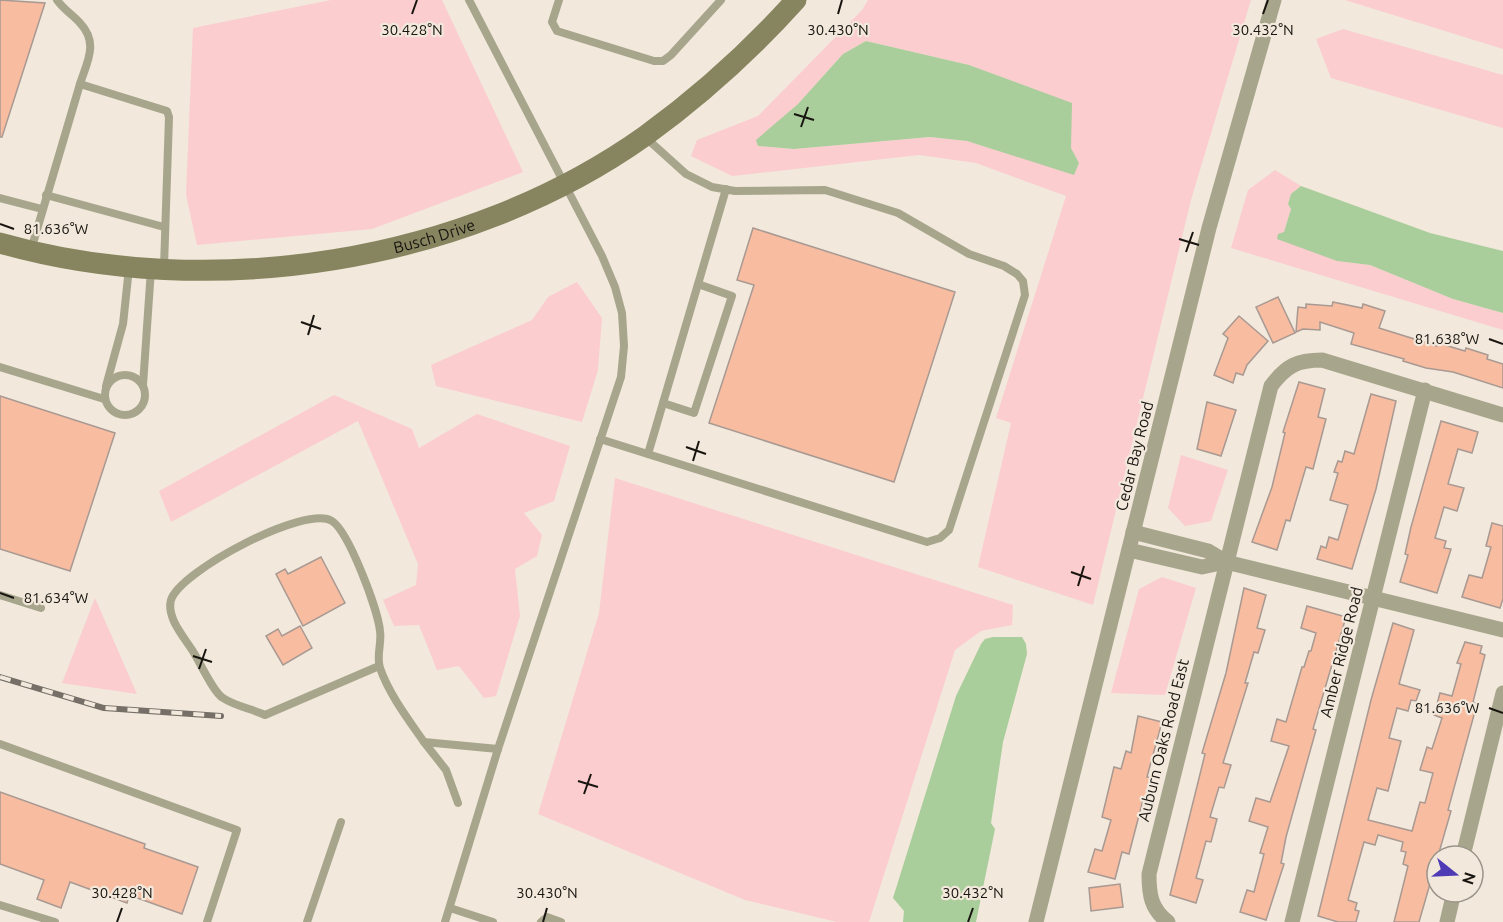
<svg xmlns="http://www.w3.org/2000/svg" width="1503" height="922" viewBox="0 0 1503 922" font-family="Ubuntu,sans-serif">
<rect width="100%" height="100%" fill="#f2e8db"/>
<g fill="#fbcdcf" fill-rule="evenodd">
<polygon points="331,0 442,0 523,172 372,229 197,245 186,195 193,28"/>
<path d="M868 0H1251L1191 200 1093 605 978 567 1011 423 996 418 1066 196 976 163 919 155 732 176 691 156 697 140 758 116 862 10ZM866 41 969 65 1071 103V148L1079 163 1074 174 967 141 930 137 794 149 758 146 757 140 798 104 843 54Z"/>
<polygon points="1345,0 1503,0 1503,49"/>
<polygon points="1343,29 1503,75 1503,128 1331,78 1316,39"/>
<polygon points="1275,170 1301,186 1291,194 1288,204 1291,209 1284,232 1337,261 1370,265 1453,299 1503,313 1503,330 1231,248 1248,190"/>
<polygon points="577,282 602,318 598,370 582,422 436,386 431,365 532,320 548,297"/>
<polygon points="334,395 412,429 419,448 477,414 570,446 554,501 524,513 542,535 537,556 515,569 520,616 496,696 484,698 459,666 437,670 419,625 394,626 383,600 416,585 418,564 358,421 171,522 159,491"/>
<polygon points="1181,455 1228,470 1211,521 1185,526 1168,508"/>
<polygon points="615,478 1013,605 1012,625 981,631 955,650 869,922 837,922 745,900 538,814 599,613"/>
<polygon points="1162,577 1196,588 1165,695 1111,693 1139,589"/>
<polygon points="95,598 137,694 62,683"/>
</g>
<g fill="#a9cd9b">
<polygon points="866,41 969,65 1072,103 1071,148 1079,163 1074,175 967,141 930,137 794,149 758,146 756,140 798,104 843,54"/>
<polygon points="1301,186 1430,233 1503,251 1503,313 1453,299 1370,265 1337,261 1277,239 1278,234 1284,232 1291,209 1288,204 1291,194"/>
<polygon points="993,637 1022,637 1026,644 1027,654 1003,742 991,823 995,829 976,922 903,922 904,911 893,898 956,696 981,644 985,639"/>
</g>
<g fill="#f8bca1" stroke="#a89992" stroke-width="1.5">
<polygon points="0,0 45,3 2,137 0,137"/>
<polygon points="753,228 955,292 894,482 709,423 754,285 737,280"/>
<polygon points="1278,297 1295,333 1273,343 1256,307"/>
<polygon points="1333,302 1362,308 1363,304 1385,311 1379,328 1437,346 1438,343 1465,351 1466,348 1488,355 1487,359 1503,364 1503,388 1453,372 1426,368 1403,361 1404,359 1351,344 1354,333 1320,322 1320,330 1303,329 1296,332 1298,307 1306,308 1306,304 1332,306"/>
<polygon points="1239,316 1268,341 1247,365 1243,375 1236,373 1233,383 1214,375 1228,338 1223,334"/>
<polygon points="1299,382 1325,389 1318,417 1326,419 1313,469 1306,467 1290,521 1286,520 1277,550 1252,542 1272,487 1285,433 1283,432"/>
<polygon points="1371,394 1396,401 1376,489 1352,569 1317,559 1321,546 1326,548 1329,537 1338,540 1348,505 1330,500 1338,473 1334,472 1338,461 1342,462 1345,451 1354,454"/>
<polygon points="0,396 115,433 70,571 0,549"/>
<polygon points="1207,402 1236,410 1221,456 1197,449"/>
<polygon points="1441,421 1478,432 1472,453 1458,449 1448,484 1464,488 1457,511 1444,507 1435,538 1446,541 1444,548 1451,549 1437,593 1400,582 1408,555 1405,554 1411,527"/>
<polygon points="1492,523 1503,526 1503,599 1500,608 1462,597 1469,575 1482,578 1491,547 1486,546"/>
<polygon points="321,557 345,603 303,626 276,574 285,569 288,574"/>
<polygon points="1244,588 1266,595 1257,628 1265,630 1258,653 1254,652 1245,683 1248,683 1223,763 1231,765 1224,788 1219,787 1210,817 1217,819 1211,842 1206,841 1196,878 1203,880 1196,903 1170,895 1205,754 1202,753 1226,673"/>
<polygon points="1307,606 1346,617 1313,729 1316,730 1286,837 1281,863 1284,864 1266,920 1240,912 1247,890 1254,892 1264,854 1260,853 1268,827 1249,821 1256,798 1270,802 1289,746 1271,741 1277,719 1286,722 1302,667 1304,667 1309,651 1311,651 1316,633 1301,628"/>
<polygon points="1393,623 1414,630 1399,684 1420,690 1416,701 1411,700 1408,711 1397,708 1389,738 1401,741 1388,791 1377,788 1368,820 1412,831 1420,802 1425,803 1433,773 1420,770 1427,747 1432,749 1442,718 1434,715 1440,693 1452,696 1461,664 1457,663 1465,642 1482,646 1480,653 1485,655 1473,702 1477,704 1448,810 1451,811 1419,922 1394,922 1408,866 1403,864 1406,852 1401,851 1403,842 1378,835 1375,845 1364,842 1348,900 1357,903 1355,910 1359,911 1356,922 1338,922 1318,916 1371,700"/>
<polygon points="300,626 312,648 283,665 266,636 278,629 282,636"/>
<polygon points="1138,716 1162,722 1147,777 1153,778 1146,801 1143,800 1129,854 1122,852 1115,879 1088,872 1095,849 1102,851 1111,820 1102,817 1114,767 1121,769 1126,751 1131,753"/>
<polygon points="0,792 145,844 144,848 198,867 182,914 129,895 127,903 70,882 61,908 37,899 44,880 0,864"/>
<polygon points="1120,884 1123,907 1091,911 1089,888"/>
</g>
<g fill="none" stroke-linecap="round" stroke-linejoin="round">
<g stroke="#a7a68d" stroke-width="8">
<path d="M57 0C64 10 73 15 80 23 99 43 87 62 80 84"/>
<polyline points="559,0 552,22 557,31 654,61 663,61 671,55 721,0"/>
<polyline points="46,195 164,227"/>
<polyline points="0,198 42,209"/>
<polyline points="31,250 80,84 167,111 169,117 164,267"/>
<polyline points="0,367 104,399"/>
<circle cx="125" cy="395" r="20"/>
<polyline points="143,385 151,269"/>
<polyline points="106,386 123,324 129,268"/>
<polyline points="663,403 694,413 732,296 698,284"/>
<polyline points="600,439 927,542 940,538 949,530 1025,295 1023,281 1017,274 1004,266 969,254 898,213 825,190 735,191 712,187 686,174 645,137"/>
<polyline points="648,454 726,189"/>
<polyline points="0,595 41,608"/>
<path d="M379 666 265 715C252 709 235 706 223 698 214 693 200 663 194 653 185 638 166 618 171 600 180 571 306 504 332 521 349 532 378 610 380 631 382 643 376 656 380 668 389 694 408 719 424 742L498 749"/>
<polyline points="424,742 446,770 458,803"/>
<polyline points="0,744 237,830 207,922"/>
<polyline points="0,905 55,922"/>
<polyline points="450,908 493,922"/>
<polyline points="307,922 341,822"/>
<polyline points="445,922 498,749 621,377 624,346 622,313 615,287 602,256 469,0"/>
<polyline points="541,922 547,917 561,922"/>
</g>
<g stroke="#a7a68d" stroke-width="15">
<polyline points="1129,550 1202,567 1226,562 1208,551 1133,532"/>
<polyline points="1226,562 1503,630"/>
<polyline points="1463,856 1503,693"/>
<polyline points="1036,922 1209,228 1274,0"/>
<path d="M1168 922C1151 909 1149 895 1149 874L1271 386C1286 366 1297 360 1322 360L1503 415"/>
<polyline points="1292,922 1425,390"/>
<polyline points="1447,922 1454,892"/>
</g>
<path stroke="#86855f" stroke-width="21" id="s1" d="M0 243C211 303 466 263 645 136 700 96 751 50 796 0"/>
<g stroke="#756f67" stroke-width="6">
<polyline id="rail" points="0,677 104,708 221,716"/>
</g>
<use href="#rail" stroke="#f2e8db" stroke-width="4" stroke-dasharray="11" stroke-linecap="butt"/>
</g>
<path fill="none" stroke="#181511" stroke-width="2" d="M412 14 417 0M838 14 842 0M1263 14 1268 0M794 114 814 120M801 127 808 107M0 224 14 229M1179 239 1199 245M1186 252 1193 232M301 322 321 329M308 335 314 315M1489 339 1503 344M686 447 706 454M693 461 699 441M1071 572 1091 579M1078 586 1084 566M0 593 14 598M193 656 212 662M199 669 206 649M1489 708 1503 713M578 781 598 787M584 794 591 774M117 922 122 908M543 922 547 908M968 922 973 908"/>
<g text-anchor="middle" stroke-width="4.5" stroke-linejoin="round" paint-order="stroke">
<g font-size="16" fill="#181511" stroke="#f2e8db">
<text dy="6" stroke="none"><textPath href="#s1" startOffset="440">Busch Drive</textPath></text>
<text transform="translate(1134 456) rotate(-76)" y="6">Cedar Bay Road</text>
<text transform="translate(1341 652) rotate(-76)" y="6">Amber Ridge Road</text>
<text transform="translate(1163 740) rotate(-76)" y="6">Auburn Oaks Road East</text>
</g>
</g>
<g font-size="15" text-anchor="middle" fill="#181511" stroke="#f2e8db" stroke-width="4.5" stroke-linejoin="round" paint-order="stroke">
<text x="412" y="35">30.428°N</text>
<text x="838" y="35">30.430°N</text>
<text x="1263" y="35">30.432°N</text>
<text x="56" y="234">81.636°W</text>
<text x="1447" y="344">81.638°W</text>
<text x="56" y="603">81.634°W</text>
<text x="1447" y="713">81.636°W</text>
<text x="122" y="898">30.428°N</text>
<text x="547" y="898">30.430°N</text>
<text x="973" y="898">30.432°N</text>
</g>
<g transform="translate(1455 874) rotate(108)"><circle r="28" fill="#f2e8db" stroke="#9b948a" stroke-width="1.5"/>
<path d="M0-4.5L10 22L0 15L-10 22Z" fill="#4f3cb4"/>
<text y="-9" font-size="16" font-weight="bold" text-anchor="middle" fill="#181511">N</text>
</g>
</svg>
